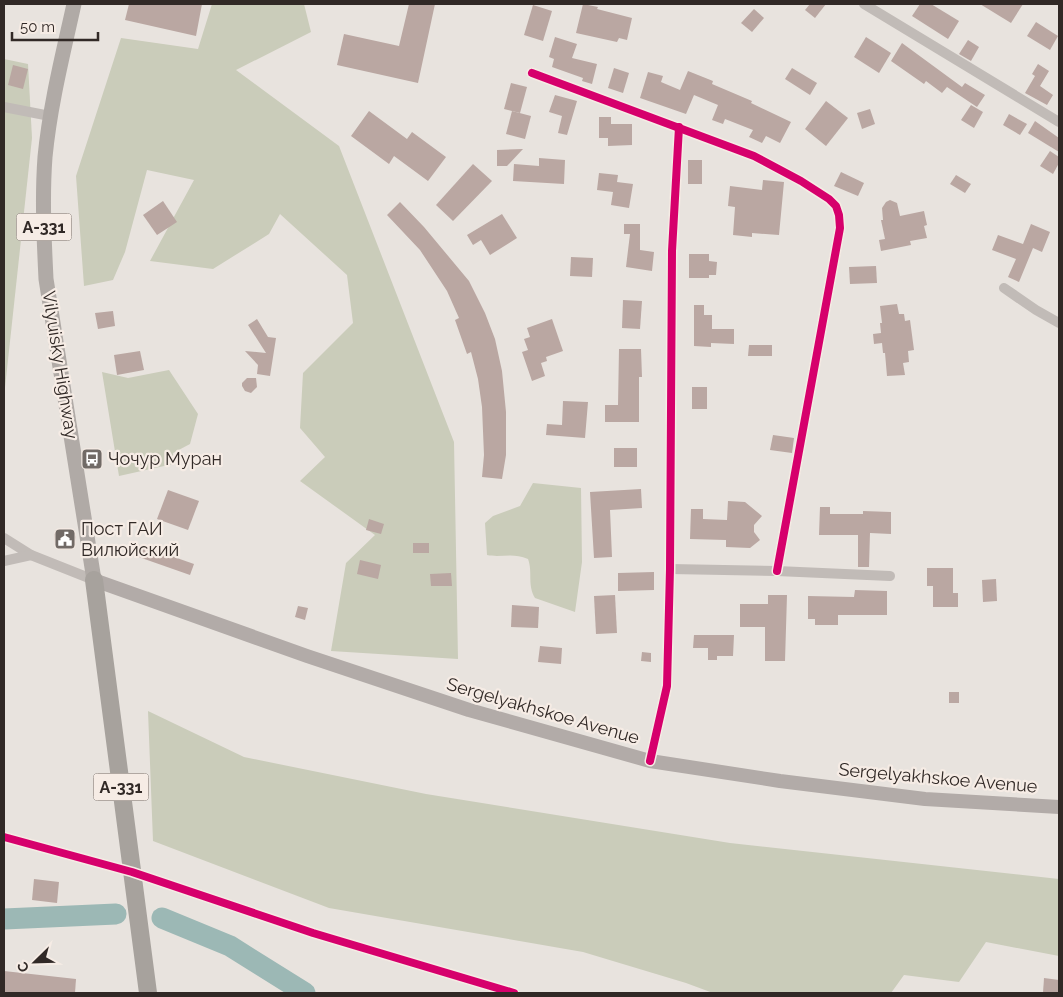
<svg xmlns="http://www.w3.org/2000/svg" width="1063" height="997" viewBox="0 0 1063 997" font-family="Raleway,sans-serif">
<rect width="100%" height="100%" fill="#e8e3de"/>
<g fill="#caccba">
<polygon points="212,4 304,4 311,32 236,70 339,146 454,442 458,659 331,651 346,563 375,535 300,481 325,457 300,428 303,373 353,323 347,275 280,214 269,234 213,269 150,261 194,180 147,170 125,252 113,280 84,286 76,176 121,38 198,49"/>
<polygon points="4,59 28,64 32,138 4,397"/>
<polygon points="169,370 198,414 190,444 173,453 173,464 119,476 102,372 128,378"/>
<path d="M533 483 581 488 582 562 575 612 535 598C527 584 533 573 528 559 512 552 502 558 487 555L485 523 493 516 520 506Z"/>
<polygon points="148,711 244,757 426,794 730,843 1059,879 1059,956 986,942 959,982 904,975 891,993 713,993 686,983 583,952 329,908 153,841"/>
</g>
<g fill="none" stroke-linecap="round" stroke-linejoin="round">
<g stroke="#9cb8b5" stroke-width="21">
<polyline points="162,918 230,946 305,993"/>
<polyline points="4,919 116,914"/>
</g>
</g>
<g fill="#baa7a2">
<polygon points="129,4 202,4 196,36 125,20"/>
<polygon points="409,4 435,4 418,83 337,65 344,34 399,46"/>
<polygon points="583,4 598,7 597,9 632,18 627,40 619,38 617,42 576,33"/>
<polygon points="810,4 826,4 815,18 805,10"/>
<polygon points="920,4 931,4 959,21 948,39 912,16"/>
<polygon points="980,4 1023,4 1011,23"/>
<polygon points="533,5 552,11 543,41 524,35"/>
<polygon points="754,9 764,18 752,32 741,23"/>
<polygon points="1036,22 1058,36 1050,50 1027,36"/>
<polygon points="555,37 577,44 572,58 597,64 592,84 582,81 583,78 552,67 554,59 549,57"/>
<polygon points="866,37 891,53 879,73 854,57"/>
<polygon points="968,40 979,47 971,61 959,54"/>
<polygon points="902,43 962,87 965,83 985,95 977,107 947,87 942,93 926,81 924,84 891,61"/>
<polygon points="1038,64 1049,71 1040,86 1053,95 1047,105 1025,93 1035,76 1032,74"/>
<polygon points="13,65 28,69 23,89 8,85"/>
<polygon points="614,68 629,73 623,93 608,88"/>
<polygon points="792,68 817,83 810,95 785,79"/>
<polygon points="688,71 713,81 712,84 752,101 751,103 791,122 780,143 766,136 762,143 749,137 753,130 725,119 723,124 712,120 718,105 694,95 686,114 640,98 648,72 663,76 661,82 680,90"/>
<polygon points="511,83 527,87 520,113 504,109"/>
<polygon points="555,95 577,101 567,135 558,133 562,116 549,112"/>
<polygon points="826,101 848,118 826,146 805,129"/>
<polygon points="971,105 983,112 974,128 961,120"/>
<polygon points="870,109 875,124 862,129 857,113"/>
<polygon points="369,111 407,139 412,132 446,157 428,181 394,156 389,164 351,136"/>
<polygon points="512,111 531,116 525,139 506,134"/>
<polygon points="1009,114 1027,124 1020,135 1003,125"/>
<polygon points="599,117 611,117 611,124 632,124 632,145 608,146 608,138 599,138"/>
<polygon points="1035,121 1059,138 1059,152 1028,133"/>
<polygon points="523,149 507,166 497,166 497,150"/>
<polygon points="1050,151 1059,157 1059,163 1053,174 1040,166"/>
<polygon points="539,158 565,160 564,184 513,181 514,164 539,166"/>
<rect x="688" y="160" width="14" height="24"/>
<polygon points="473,164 492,181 453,221 436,205"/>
<polygon points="841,172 864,183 858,196 834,186"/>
<polygon points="599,173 618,175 617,182 633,184 629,208 611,205 613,192 597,190"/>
<polygon points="956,175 971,184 965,193 950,184"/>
<polygon points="763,180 784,182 779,235 752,233 752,237 733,235 735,207 728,206 730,186 762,190"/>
<polygon points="890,200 897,203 900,216 924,211 927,225 924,226 927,238 910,241 911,245 881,251 879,240 885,239 881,220 883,220 882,208 886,202"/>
<polygon points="163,201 177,222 157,235 143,215"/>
<polygon points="400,202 424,227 469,281 485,313 495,339 502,371 506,412 506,455 502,479 482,477 484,455 482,407 478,379 471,352 467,354 455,320 459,318 447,291 420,250 387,215"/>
<polygon points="502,214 517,238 490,255 481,240 473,245 467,235"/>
<polygon points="624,224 640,224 640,250 654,252 652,271 626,267 630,234 624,234"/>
<polygon points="1031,224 1050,232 1042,252 1033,248 1019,282 1008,277 1016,259 992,250 998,235 1023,244"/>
<polygon points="689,254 709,254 709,261 717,262 716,275 709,275 709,278 689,278"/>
<polygon points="571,257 593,258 592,277 570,276"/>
<polygon points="876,266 877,283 850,284 849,267"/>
<polygon points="623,300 642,301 640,329 622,328"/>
<polygon points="897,304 899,314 904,314 905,321 910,320 914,350 908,351 909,362 903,363 905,375 887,376 885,353 883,353 882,343 874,344 873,334 881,333 880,323 882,323 880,306"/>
<polygon points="694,305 704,305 704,315 712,315 712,329 734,329 734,344 711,343 711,347 694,346"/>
<polygon points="113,311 115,326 98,329 95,313"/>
<polygon points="257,319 268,337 276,338 270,376 257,374 258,365 245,351 266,353 248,325"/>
<polygon points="552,319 563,351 546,357 547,361 541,363 545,376 532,381 522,352 528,350 524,339 530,337 527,328"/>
<polygon points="749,345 772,345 772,356 748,356"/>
<polygon points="619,349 641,349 642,377 639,377 639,422 605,422 605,405 618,405"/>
<polygon points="140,351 144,370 117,375 114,355"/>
<polygon points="247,378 256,378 257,387 251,393 245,391 242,386 242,383"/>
<rect x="692" y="387" width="15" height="22"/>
<polygon points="563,401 588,402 585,438 546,435 547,424 562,425"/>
<polygon points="773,435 794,438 792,453 770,450"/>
<rect x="614" y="448" width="23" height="19"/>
<polygon points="641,489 642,508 610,510 612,557 594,558 590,492"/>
<polygon points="168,490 199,501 188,530 157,519"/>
<polygon points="728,501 745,502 762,516 754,525 754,532 760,540 750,548 726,547 726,540 690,539 691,509 703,509 703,519 727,520"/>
<polygon points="820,507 830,507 830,514 863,514 863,511 891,512 891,534 870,533 869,567 858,567 858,535 819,535"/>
<polygon points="369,519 384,524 381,534 366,530"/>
<polygon points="70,532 74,533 76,537 75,541 55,545 54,534"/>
<rect x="413" y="543" width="16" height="10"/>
<polygon points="137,544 194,564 190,575 133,555"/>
<polygon points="360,560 381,565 378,579 357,574"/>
<polygon points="927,568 953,568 953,593 958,593 958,607 933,607 933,586 927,586"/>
<polygon points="654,572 654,590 618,591 618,573"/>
<polygon points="451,573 452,586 431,586 430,574"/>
<polygon points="996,579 997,601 983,602 982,580"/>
<polygon points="855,590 887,591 887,615 838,615 838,625 815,625 815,619 808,619 808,596 854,597"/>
<polygon points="615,595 617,633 596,634 594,596"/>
<polygon points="768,595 787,595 785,661 765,661 765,627 740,627 740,604 768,604"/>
<polygon points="512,605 539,607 538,628 511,627"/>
<polygon points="298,606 308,608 305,620 295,617"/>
<polygon points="694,635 734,635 733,656 717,656 717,660 708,660 708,648 693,648"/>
<polygon points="540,646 562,648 561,664 538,662"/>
<polygon points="642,652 651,653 651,662 641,661"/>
<rect x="949" y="692" width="10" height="11"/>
<polygon points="34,879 59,882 57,903 32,900"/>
<polygon points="4,971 76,979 75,993 4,993"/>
<polygon points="1044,978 1059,980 1059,993 1043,993"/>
</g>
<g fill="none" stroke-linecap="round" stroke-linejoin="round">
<g stroke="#c1bbb7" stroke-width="10">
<polyline points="864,4 1059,122"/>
<polyline points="532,73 754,156 801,181 829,199 836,206 839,215 840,228 777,571"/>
<polyline points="4,107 50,116"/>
<polyline points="1004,288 1036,310 1059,323"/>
<polyline points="4,538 31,555 94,580"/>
<polyline points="4,561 31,555"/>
<polyline points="670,569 777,571 890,576"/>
<polyline points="650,761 667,686 670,569 672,251 679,127"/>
<polyline points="4,837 132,872 313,933 514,993"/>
</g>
<polyline stroke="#b2aba8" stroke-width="14" points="94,580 307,656 469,710 650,761 780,781 925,799 1059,807"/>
<path stroke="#b0aaa6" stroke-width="15" d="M74 4C63 54 50 105 45 157 42 198 44 238 46 279L94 580"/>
<polyline stroke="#a7a29d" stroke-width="18" points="94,580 148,993"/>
<g stroke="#f6ece5" stroke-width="11">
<g id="cycleway">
<polyline points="532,73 754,156 801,181 829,199 836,206 839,215 840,228 777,571"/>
<polyline points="650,761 667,686 670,569 672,251 679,127"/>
<polyline points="4,837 132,872 313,933 514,993"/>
</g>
</g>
<use href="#cycleway" stroke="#d6006c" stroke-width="8"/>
</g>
<defs>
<g id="bus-square" transform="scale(1.125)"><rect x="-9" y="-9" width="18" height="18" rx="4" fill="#716a66" stroke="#f6ece5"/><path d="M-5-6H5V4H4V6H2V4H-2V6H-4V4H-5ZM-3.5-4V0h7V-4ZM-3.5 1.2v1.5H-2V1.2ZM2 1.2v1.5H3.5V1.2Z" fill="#fff"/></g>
<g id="civic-square" transform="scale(1.125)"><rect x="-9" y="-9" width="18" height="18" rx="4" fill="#716a66" stroke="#f6ece5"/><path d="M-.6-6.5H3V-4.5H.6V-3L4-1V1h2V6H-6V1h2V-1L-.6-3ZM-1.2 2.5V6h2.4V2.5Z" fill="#fff"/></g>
</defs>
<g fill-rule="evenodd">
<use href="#bus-square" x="92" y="459"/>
<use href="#civic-square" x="65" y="539"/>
</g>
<g text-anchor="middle" stroke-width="4.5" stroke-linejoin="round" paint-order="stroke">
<g fill="#f6ece5" stroke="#6c645f" stroke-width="1">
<rect x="16.5" y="213.5" width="55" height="27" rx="4"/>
<rect x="93.5" y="773.5" width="55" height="27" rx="4"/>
</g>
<g font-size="16" font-weight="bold" fill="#312926">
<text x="44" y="233">А-331</text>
<text x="121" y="793">А-331</text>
</g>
<g font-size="18" fill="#312926" stroke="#f6ece5">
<text transform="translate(60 365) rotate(81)" y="6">Vilyuisky Highway</text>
<text transform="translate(543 711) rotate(16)" y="6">Sergelyakhskoe Avenue</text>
<text transform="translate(938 778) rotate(5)" y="6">Sergelyakhskoe Avenue</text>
</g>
<g font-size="18" fill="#312926" stroke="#f6ece5" text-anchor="start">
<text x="108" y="465">Чочур Муран</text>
<text x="81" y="535">Пост ГАИ<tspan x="81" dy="21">Вилюйский</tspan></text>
</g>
</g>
<rect width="1063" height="997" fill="none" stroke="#312926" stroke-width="10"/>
<g transform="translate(35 962) rotate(247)" stroke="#f6ece5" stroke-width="4" paint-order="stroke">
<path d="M0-4L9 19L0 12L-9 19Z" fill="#312926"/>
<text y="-8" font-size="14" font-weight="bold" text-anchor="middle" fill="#312926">С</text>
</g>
<path d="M12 32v8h86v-8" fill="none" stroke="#312926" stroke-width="2.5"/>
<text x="20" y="32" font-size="15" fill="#312926" stroke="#f6ece5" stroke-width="4" paint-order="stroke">50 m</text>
</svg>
